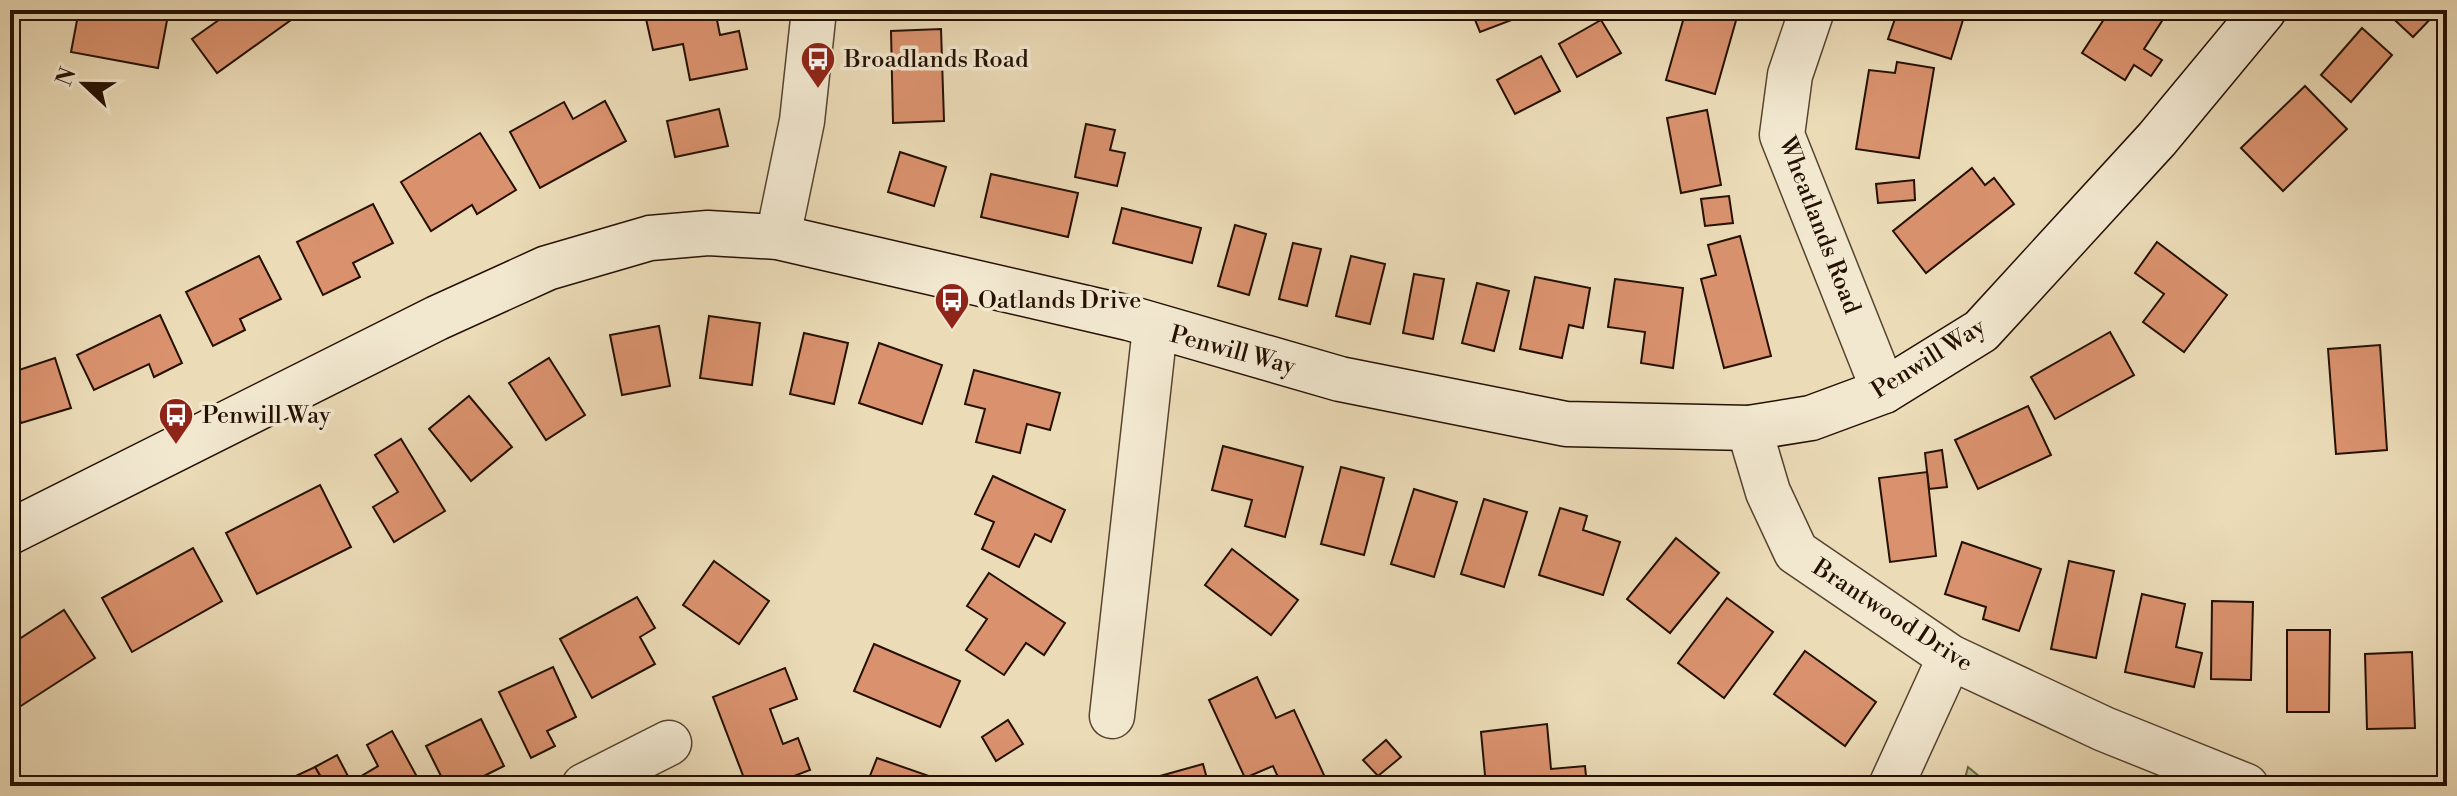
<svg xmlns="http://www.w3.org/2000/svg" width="2457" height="796" viewBox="0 0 2457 796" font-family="'Libre Bodoni',serif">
<rect width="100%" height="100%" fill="#ebdbb7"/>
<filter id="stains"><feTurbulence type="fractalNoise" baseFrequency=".0025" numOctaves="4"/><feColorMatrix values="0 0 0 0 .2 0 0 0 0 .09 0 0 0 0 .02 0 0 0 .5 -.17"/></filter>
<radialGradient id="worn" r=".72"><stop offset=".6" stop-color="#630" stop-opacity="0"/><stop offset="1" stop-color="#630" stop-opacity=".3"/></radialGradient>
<polygon fill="#bbbf8c" stroke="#706847" stroke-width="2" points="1968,767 1991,786 1963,786"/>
<g fill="#da926e" stroke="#251002" stroke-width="2">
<polygon points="10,10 25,10 12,25"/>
<polygon points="79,10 125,17 126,10 169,10 158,68 71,52"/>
<polygon points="233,10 295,10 298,15 217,73 192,39"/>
<polygon points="644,10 715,10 720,35 739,31 747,69 690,80 683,44 653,50"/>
<polygon points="1471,10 1514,10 1517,18 1480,32"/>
<polygon points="1686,10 1739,10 1715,94 1666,80"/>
<polygon points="1898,10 1966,10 1951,59 1888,39"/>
<polygon points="2110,10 2169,10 2144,49 2162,60 2151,76 2134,65 2125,80 2082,53"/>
<polygon points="2384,10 2439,10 2413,37"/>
<polygon points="1601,20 1621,53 1577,77 1559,44"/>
<polygon points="2362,28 2392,55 2351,102 2321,75"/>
<polygon points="941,29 944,121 893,123 891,31"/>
<polygon points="1541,56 1560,91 1515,114 1497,80"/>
<polygon points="1897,62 1934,68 1919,158 1856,149 1869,70 1895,73"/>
<polygon points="2305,86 2347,129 2283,191 2241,148"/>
<polygon points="605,101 626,141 540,188 510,132 564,102 573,119"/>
<polygon points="719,109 728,146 675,157 667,121"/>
<polygon points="1707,110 1721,185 1681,193 1667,118"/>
<polygon points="1086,124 1115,130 1110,150 1125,153 1117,186 1075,177"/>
<polygon points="480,133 516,190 477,214 472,205 431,231 401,182"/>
<polygon points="900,152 946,167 934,206 888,192"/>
<polygon points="1972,168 1985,185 1994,178 2014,204 1926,273 1893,231"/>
<polygon points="991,174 1078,193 1068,237 981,217"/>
<polygon points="1914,180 1915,200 1878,203 1876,184"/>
<polygon points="1729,196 1733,223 1705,226 1701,199"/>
<polygon points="373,204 393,243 353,263 360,277 323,295 297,242"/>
<polygon points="1122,208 1201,228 1192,263 1113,243"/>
<polygon points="1235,225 1266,234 1249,295 1218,286"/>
<polygon points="1740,236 1771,356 1724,368 1701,279 1716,275 1708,245"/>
<polygon points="2157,242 2227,295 2184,352 2143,322 2164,294 2135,273"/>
<polygon points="1293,243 1321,249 1307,306 1279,299"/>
<polygon points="259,256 281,299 240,319 245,330 213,346 186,292"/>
<polygon points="1351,256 1385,264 1370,324 1336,316"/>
<polygon points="1414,274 1444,279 1433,339 1403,333"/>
<polygon points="1535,277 1590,288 1583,328 1569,325 1562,358 1520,349"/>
<polygon points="1615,279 1683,288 1673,368 1641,363 1645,332 1608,327"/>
<polygon points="1477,283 1509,291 1494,351 1462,343"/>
<polygon points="160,315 182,363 154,377 149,364 94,390 77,355"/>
<polygon points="709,316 760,323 752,385 700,378"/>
<polygon points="659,326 670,386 622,395 610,335"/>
<polygon points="2110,332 2134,375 2055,419 2031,377"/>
<polygon points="804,333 848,343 834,404 790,394"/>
<polygon points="879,343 942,365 922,424 859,403"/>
<polygon points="2380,345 2387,450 2336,454 2328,349"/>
<polygon points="55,358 71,408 21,423 10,389 10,373"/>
<polygon points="549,358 585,415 546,440 509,383"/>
<polygon points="974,370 1060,393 1050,430 1027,424 1020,453 976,442 985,409 965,404"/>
<polygon points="469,396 512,447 471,481 429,429"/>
<polygon points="2028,406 2051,455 1978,489 1955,440"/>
<polygon points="401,439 445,511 394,542 373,507 398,492 375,455"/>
<polygon points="1223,446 1303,467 1285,537 1245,526 1252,500 1212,490"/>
<polygon points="1942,450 1947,487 1929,489 1925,453"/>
<polygon points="1341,467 1384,478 1364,555 1321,544"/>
<polygon points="1927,472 1936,556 1890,562 1879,478"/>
<polygon points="993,476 1065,510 1051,542 1035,534 1019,567 982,549 994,522 975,514"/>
<polygon points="320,485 351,547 257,594 226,533"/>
<polygon points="1414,489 1457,502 1434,577 1391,564"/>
<polygon points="1484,499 1527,512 1504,587 1461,574"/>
<polygon points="1560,508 1587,516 1583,530 1620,542 1603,595 1539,575"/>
<polygon points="1676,538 1719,573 1670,633 1627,599"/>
<polygon points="1962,542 2041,569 2019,631 1983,619 1986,607 1945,594"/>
<polygon points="193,548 222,601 132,652 102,598"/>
<polygon points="1232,549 1298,600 1271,635 1205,585"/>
<polygon points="714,561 769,601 739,644 683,605"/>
<polygon points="2069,561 2114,571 2096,658 2051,649"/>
<polygon points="989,573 1065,623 1044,655 1026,643 1004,675 966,650 987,619 967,606"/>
<polygon points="2142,594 2185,604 2176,647 2202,653 2194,687 2125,672"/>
<polygon points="637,597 655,628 640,637 655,664 592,698 560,639"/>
<polygon points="1727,598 1773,632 1724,698 1678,663"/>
<polygon points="2212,601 2253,602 2251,680 2211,679"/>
<polygon points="64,610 95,658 10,713 10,645"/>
<polygon points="2287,630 2330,630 2329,712 2287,712"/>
<polygon points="874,644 960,681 940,727 854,691"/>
<polygon points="1805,651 1876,702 1845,746 1774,694"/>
<polygon points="2412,652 2415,728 2367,729 2365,654"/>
<polygon points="553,667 576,717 547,731 555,746 531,758 499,692"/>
<polygon points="785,668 797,699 770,709 783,744 798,738 810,770 768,786 747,786 713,697"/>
<polygon points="1257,677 1276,718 1294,710 1329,786 1282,786 1273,766 1245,778 1209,700"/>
<polygon points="481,719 504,766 464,786 446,786 426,746"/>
<polygon points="1008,720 1023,744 996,761 982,737"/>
<polygon points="1547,724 1551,769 1585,766 1587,786 1486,786 1481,732"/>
<polygon points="392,731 422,786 326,786 315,767 337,755 351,782 378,766 367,745"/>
<polygon points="1386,740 1401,757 1378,776 1363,760"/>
<polygon points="877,758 929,776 924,786 866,786"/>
<polygon points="1203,764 1209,786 1162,786 1160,776"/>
<polygon points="315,767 326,786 288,786 285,781"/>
</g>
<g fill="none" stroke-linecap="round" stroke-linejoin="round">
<g stroke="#56432f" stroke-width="47">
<g id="street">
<polyline points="1812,10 1790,75 1782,135 1884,391"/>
<polyline points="778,237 802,121 814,10"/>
<polyline points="1749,428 1768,492 1796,552 1950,657 2104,729 2246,786"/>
<polyline points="1112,716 1155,328"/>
<polyline points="584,786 669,743"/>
<polyline points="1891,786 1950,657"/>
</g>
</g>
<g stroke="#251002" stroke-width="47">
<polyline id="secondary" points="10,532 437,318 547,268 650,238 708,233 778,237 1129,318 1340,379 1566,424 1749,428 1811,418 1884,391 1981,331 2157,139 2264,10"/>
</g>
<use href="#street" stroke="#f2e8d0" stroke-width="44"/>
<use href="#secondary" stroke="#f2e8d0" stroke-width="44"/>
</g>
<defs>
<g id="bus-pin" transform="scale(1.8)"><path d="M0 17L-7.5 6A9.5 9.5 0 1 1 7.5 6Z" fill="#8f2418" stroke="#f2e8d0"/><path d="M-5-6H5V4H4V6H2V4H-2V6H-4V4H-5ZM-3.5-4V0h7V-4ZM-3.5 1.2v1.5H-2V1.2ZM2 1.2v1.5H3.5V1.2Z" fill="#fff"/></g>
</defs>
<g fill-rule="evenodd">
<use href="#bus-pin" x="818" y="59"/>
<use href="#bus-pin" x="952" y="300"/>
<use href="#bus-pin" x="176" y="415"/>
</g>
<g text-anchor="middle" stroke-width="7" stroke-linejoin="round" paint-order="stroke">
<g font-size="24" fill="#251002" stroke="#f2e8d0" text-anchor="start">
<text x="844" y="67">Broadlands Road</text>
<text x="978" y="308">Oatlands Drive</text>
<text x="202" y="423">Penwill Way</text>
</g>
<g font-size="24" fill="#251002" stroke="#f2e8d0">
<text transform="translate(1820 225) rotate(69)" y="8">Wheatlands Road</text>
<text transform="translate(1233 350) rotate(15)" y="8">Penwill Way</text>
<text transform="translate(1928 358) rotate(-32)" y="8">Penwill Way</text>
<text transform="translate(1893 615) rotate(33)" y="8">Brantwood Drive</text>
</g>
</g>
<rect width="2457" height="796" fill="none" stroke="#ebdbb7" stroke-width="40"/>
<rect x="12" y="12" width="2433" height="772" fill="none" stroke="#251002" stroke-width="4"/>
<rect x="20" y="20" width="2417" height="756" fill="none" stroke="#251002" stroke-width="2"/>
<g transform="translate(84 84) rotate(292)" stroke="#f2e8d0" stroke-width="6" paint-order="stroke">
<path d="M0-6L14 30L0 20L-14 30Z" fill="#251002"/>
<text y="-12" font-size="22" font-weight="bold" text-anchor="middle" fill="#251002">N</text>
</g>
<rect width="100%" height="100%" filter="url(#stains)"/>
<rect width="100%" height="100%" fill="url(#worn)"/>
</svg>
